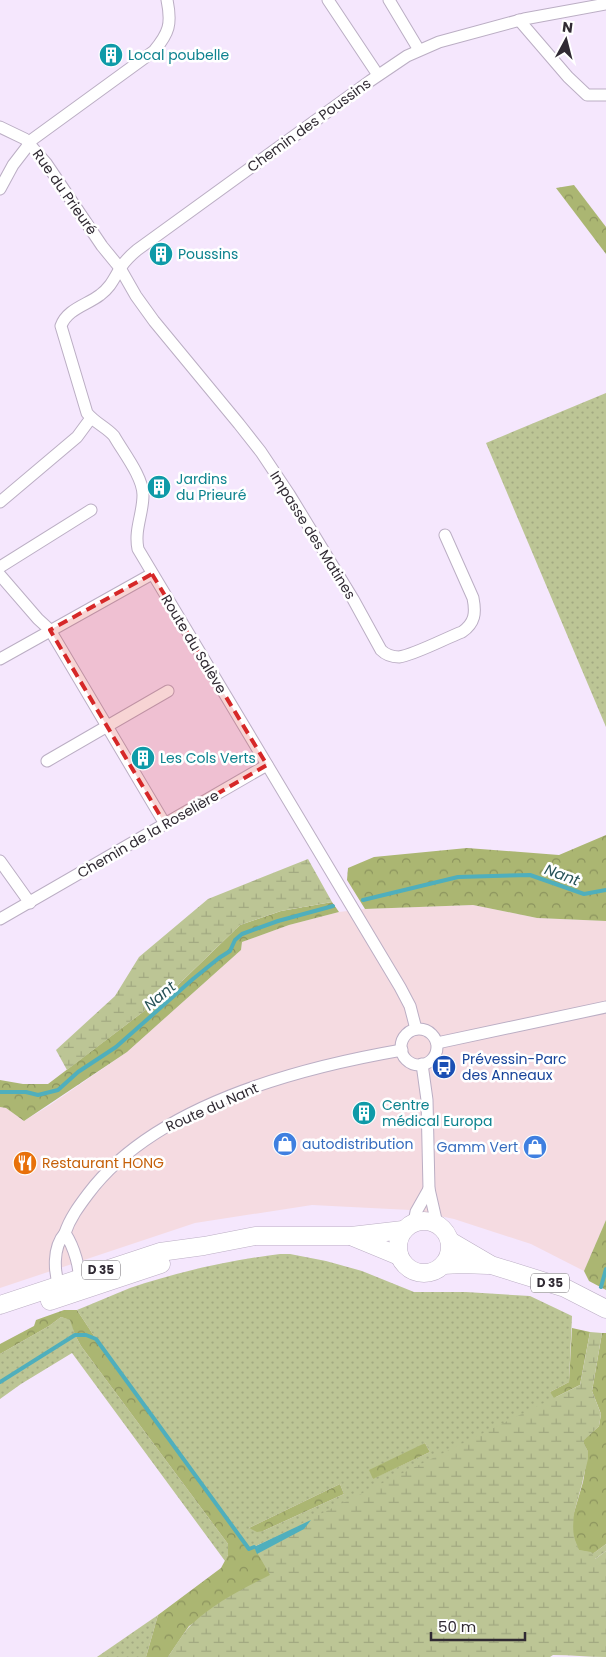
<svg xmlns="http://www.w3.org/2000/svg" width="606" height="1657" viewBox="0 0 606 1657" font-family="Poppins,sans-serif">
<defs>
<pattern id="grass-dots" width="8" height="8" patternUnits="userSpaceOnUse" patternTransform="scale(1.25)"><rect width="8" height="8" fill="#bcc595"/><path d="M2 2h.1M6 6h.1" fill="none" stroke="#a2a981" stroke-width="1.8" stroke-linecap="round"/></pattern>
<pattern id="forest-crowns" width="20" height="18" patternUnits="userSpaceOnUse" patternTransform="scale(1.25)"><rect width="20" height="18" fill="#abb672"/><path d="M2 6a3 3 0 1 1 6 0M12 15a3 3 0 1 1 6 0" fill="none" stroke="#8c945e"/></pattern>
<pattern id="wetland-marsh" width="20" height="14" patternUnits="userSpaceOnUse" patternTransform="scale(1.25)"><rect width="20" height="14" fill="#bcc595"/><path d="M1 5h8M5 5V1M11 12h8M15 12V8" fill="none" stroke="#a2a981"/></pattern>
</defs>
<rect width="100%" height="100%" fill="#f5e7fd"/>
<polygon fill="#f5dbe1" points="473,905 537,918 606,921 606,1220 584,1271 531,1244 454,1219 410,1210 312,1205 195,1223 0,1288 0,1107 6,1108 24,1121 50,1105 127,1052 241,950 242,942 289,925 339,912 365,909"/>
<g fill="url(#grass-dots)" fill-rule="evenodd">
<polygon points="606,393 606,727 486,443"/>
<path d="M280 1254H290L326 1261 362 1271 414 1292H466L530 1296 572 1316 569 1382 550 1392 595 1432 590 1434 584 1444 588 1452 582 1484 573 1516 594 1553 606 1544V1551L595 1559 168 1657 271 1575 257 1554 310 1521 249 1549 96 1339 77 1310C95 1303 112 1295 130 1288 177 1272 231 1260 280 1254ZM425 1443 430 1452 372 1479ZM340 1484 344 1494 263 1531 249 1528Z"/>
<polygon points="61,1317 71,1320 75,1335 81,1346 228,1544 228,1555 225,1561 72,1353 21,1384 0,1399 0,1354 49,1326"/>
<polygon points="158,1615 146,1657 97,1657"/>
</g>
<g fill="url(#forest-crowns)">
<polygon points="574,185 606,227 606,254 556,188"/>
<polygon points="606,835 606,921 537,918 473,905 365,909 347,880 348,868 374,857 467,848 559,855"/>
<polygon points="332,902 339,912 289,925 242,942 241,950 127,1052 24,1121 6,1108 0,1107 0,1080 23,1084 48,1084 177,986 240,925 281,911"/>
<polygon points="606,1220 606,1290 589,1281 584,1271"/>
<polygon points="64,1310 77,1310 96,1339 249,1549 254,1547 271,1575 189,1626 168,1657 146,1657 158,1615 221,1568 228,1555 228,1544 81,1346 75,1335 70,1320 61,1317 49,1326 0,1354 0,1344 34,1326 36,1320"/>
<polygon points="572,1328 590,1332 580,1385 554,1398 550,1392 569,1382"/>
<polygon points="602,1333 606,1333 606,1544 594,1553 579,1550 573,1535 573,1516 583,1482 588,1452 584,1444 584,1440 599,1426 601,1414 592,1391"/>
<polygon points="425,1443 430,1452 373,1479 369,1470"/>
<polygon points="340,1484 344,1494 263,1531 257,1532 249,1528"/>
</g>
<g fill="url(#wetland-marsh)">
<polygon points="308,859 332,902 281,911 240,925 177,986 67,1070 56,1050 115,996 139,957 208,899"/>
<path d="M590 1332 602 1333 592 1391 601 1414 599 1426 584 1440V1444L588 1452V1459C582 1487 564 1524 579 1550L591 1552 595 1559 606 1551V1657C588 1657 571 1655 553 1655L550 1657H168C175 1647 182 1634 191 1625 214 1603 242 1589 270 1575L254 1547 580 1385Z"/>
</g>
<polygon fill="#4fafbd" points="311,1520 304,1529 257,1554 254,1547"/>
<g fill="none" stroke-linecap="round" stroke-linejoin="round">
<g stroke="#4fafbd" stroke-width="4">
<polyline points="363,900 458,877 530,875 584,894 606,890"/>
<polyline points="0,1092 26,1092 38,1095 58,1090 78,1072 116,1047 193,979 219,958 230,951 235,940 242,934 278,921 333,906"/>
<polyline points="601,1287 606,1269"/>
<polyline points="0,1382 75,1335 86,1335 96,1339 249,1549 254,1547"/>
</g>
<g stroke="#bbaec4" stroke-width="13">
<g id="street">
<polyline points="328,0 378,75"/>
<polyline points="389,0 419,50"/>
<polyline points="519,20 568,77 587,95 606,95"/>
<path d="M0 127 25 139 46 163 102 246 120 268 136 296 154 321 239 424 261 452 289 494 353 599 381 650C386 655 391 657 399 657 414 655 446 638 462 632 475 623 476 613 473 598L445 535"/>
<path d="M0 189 13 165 33 139 154 51C169 33 172 24 167 0"/>
<polyline points="0,502 77,437 91,418"/>
<polyline points="0,567 91,510"/>
<polyline points="0,575 38,619 50,630 165,824"/>
<polyline points="0,659 152,574"/>
<polyline points="47,761 168,691"/>
<polyline points="0,861 30,903"/>
<polyline points="0,919 267,765"/>
<circle cx="419" cy="1047" r="18"/>
<path d="M416 1029 410 1006 400 987 138 549C134 530 143 514 143 495 143 477 123 452 114 436 106 427 95 423 87 413L61 326C67 309 87 305 100 295 111 287 114 278 121 267 125 261 131 255 137 250L370 81 407 56 439 42 524 19 606 4"/>
<polyline points="437,1043 606,1007"/>
<polyline points="422,1064 427,1100 429,1189 437,1224"/>
<polyline points="414,1222 416,1212 429,1189"/>
<path d="M65 1233C70 1218 79 1206 88 1194 154 1106 298 1068 402 1050"/>
<path d="M60 1291C54 1272 52 1248 65 1233 74 1247 81 1269 79 1285"/>
</g>
</g>
<g stroke="#bbaec4" stroke-width="19">
<g id="primary">
<circle cx="424" cy="1247" r="26"/>
<polyline points="353,1237 399,1256"/>
<polyline points="450,1241 491,1265 565,1288 606,1309"/>
<polyline points="443,1265 462,1264 488,1265"/>
<polyline points="50,1301 161,1264"/>
<polyline points="0,1305 160,1252 204,1246 255,1236 351,1236 403,1230"/>
</g>
</g>
<use href="#street" stroke="#fff" stroke-width="11"/>
<use href="#primary" stroke="#fff" stroke-width="18"/>
</g>
<path fill="#d62828" fill-opacity="0.2" stroke="#d62828" stroke-width="4" stroke-dasharray="10 6" stroke-linejoin="round" d="M152 574 267 765 165 824 50 630Z"/>
<defs>
<g id="building-disc" transform="scale(1.25)"><circle r="9.5" fill="#0f9aa8" stroke="#fff"/><path d="M-4-6H4V6H1V3H-1V6H-4ZM-2.5-4.3h1.7v1.8h-1.7ZM.8-4.3h1.7v1.8H.8ZM-2.5-1h1.7V.8h-1.7ZM.8-1h1.7V.8H.8Z" fill="#fff"/></g>
<g id="bus-disc" transform="scale(1.25)"><circle r="9.5" fill="#1a4fb4" stroke="#fff"/><path d="M-5-6H5V4H4V6H2V4H-2V6H-4V4H-5ZM-3.5-4V0h7V-4ZM-3.5 1.2v1.5H-2V1.2ZM2 1.2v1.5H3.5V1.2Z" fill="#fff"/></g>
<g id="shop-disc" transform="scale(1.25)"><circle r="9.5" fill="#3f7fe0" stroke="#fff"/><path d="M-5-2.5h2.3a2.7 3.5 0 0 1 5.4 0H5L5.5 6h-11ZM-1.5-2.5h3a1.5 2.3 0 0 0-3 0Z" fill="#fff"/></g>
<g id="restaurant-disc" transform="scale(1.25)"><circle r="9.5" fill="#e8710a" stroke="#fff"/><path d="M-5-6h1v4h1v-4h1v4h1v-4h1v5L-1.5 .5V6h-2V.5L-5-1ZM5-6V6H3V1.5H1.5Q1.5-4 5-6Z" fill="#fff"/></g>
</defs>
<g fill-rule="evenodd">
<use href="#building-disc" x="111" y="55"/>
<use href="#building-disc" x="161" y="254"/>
<use href="#building-disc" x="159" y="487"/>
<use href="#building-disc" x="143" y="758"/>
<use href="#bus-disc" x="444" y="1067"/>
<use href="#building-disc" x="364" y="1113"/>
<use href="#shop-disc" x="285" y="1144"/>
<use href="#shop-disc" x="535" y="1147"/>
<use href="#restaurant-disc" x="25" y="1163"/>
</g>
<g text-anchor="middle" stroke-width="5" stroke-linejoin="round" paint-order="stroke">
<g fill="#fff" stroke="#6e6a70" stroke-width="1">
<rect x="82" y="1260.5" width="38" height="19" rx="4"/>
<rect x="531" y="1273.5" width="38" height="19" rx="4"/>
</g>
<g font-size="12" font-weight="bold" fill="#302a33">
<text x="101" y="1274">D 35</text>
<text x="550" y="1287">D 35</text>
</g>
<g font-size="14" fill="#0d838f" stroke="#fff" text-anchor="start">
<text x="128" y="60">Local poubelle</text>
<text x="178" y="259">Poussins</text>
<text x="176" y="484">Jardins<tspan x="176" dy="16">du Prieuré</tspan></text>
<text x="160" y="763">Les Cols Verts</text>
<text x="382" y="1110">Centre<tspan x="382" dy="16">médical Europa</tspan></text>
</g>
<g font-size="14" fill="#302a33" stroke="#fff">
<text transform="translate(309 125) rotate(-36)" y="5">Chemin des Poussins</text>
<text transform="translate(65 192) rotate(55)" y="5">Rue du Prieuré</text>
<text transform="translate(313 535) rotate(58)" y="5">Impasse des Matines</text>
<text transform="translate(194 644) rotate(59)" y="5">Route du Salève</text>
<text transform="translate(148 834) rotate(-30)" y="5">Chemin de la Roselière</text>
<text transform="translate(212 1107) rotate(-24)" y="5">Route du Nant</text>
</g>
<g font-size="14" fill="#164399" stroke="#fff" text-anchor="start">
<text x="462" y="1064">Prévessin-Parc<tspan x="462" dy="16">des Anneaux</tspan></text>
</g>
<g font-size="14" fill="#366cbe" stroke="#fff" text-anchor="start">
<text x="302" y="1149">autodistribution</text>
<text x="518" y="1152" text-anchor="end">Gamm Vert</text>
</g>
<g font-size="14" fill="#c56008" stroke="#fff" text-anchor="start">
<text x="42" y="1168">Restaurant HONG</text>
</g>
<g font-size="15" font-style="italic" fill="#285359" stroke="#fff">
<text transform="translate(562 875) rotate(20)" y="5">Nant</text>
<text transform="translate(160 996) rotate(-40)" y="5">Nant</text>
</g>
</g>
<g transform="translate(566 40) rotate(7)" stroke="#ffffff" stroke-width="4" paint-order="stroke">
<path d="M0-4L9 19L0 12L-9 19Z" fill="#302a33"/>
<text y="-8" font-size="14" font-weight="bold" text-anchor="middle" fill="#302a33">N</text>
</g>
<path d="M431 1632v8h94v-8" fill="none" stroke="#302a33" stroke-width="2.5"/>
<text x="438" y="1632" font-size="15" fill="#302a33" stroke="#ffffff" stroke-width="4" paint-order="stroke">50 m</text>
</svg>
